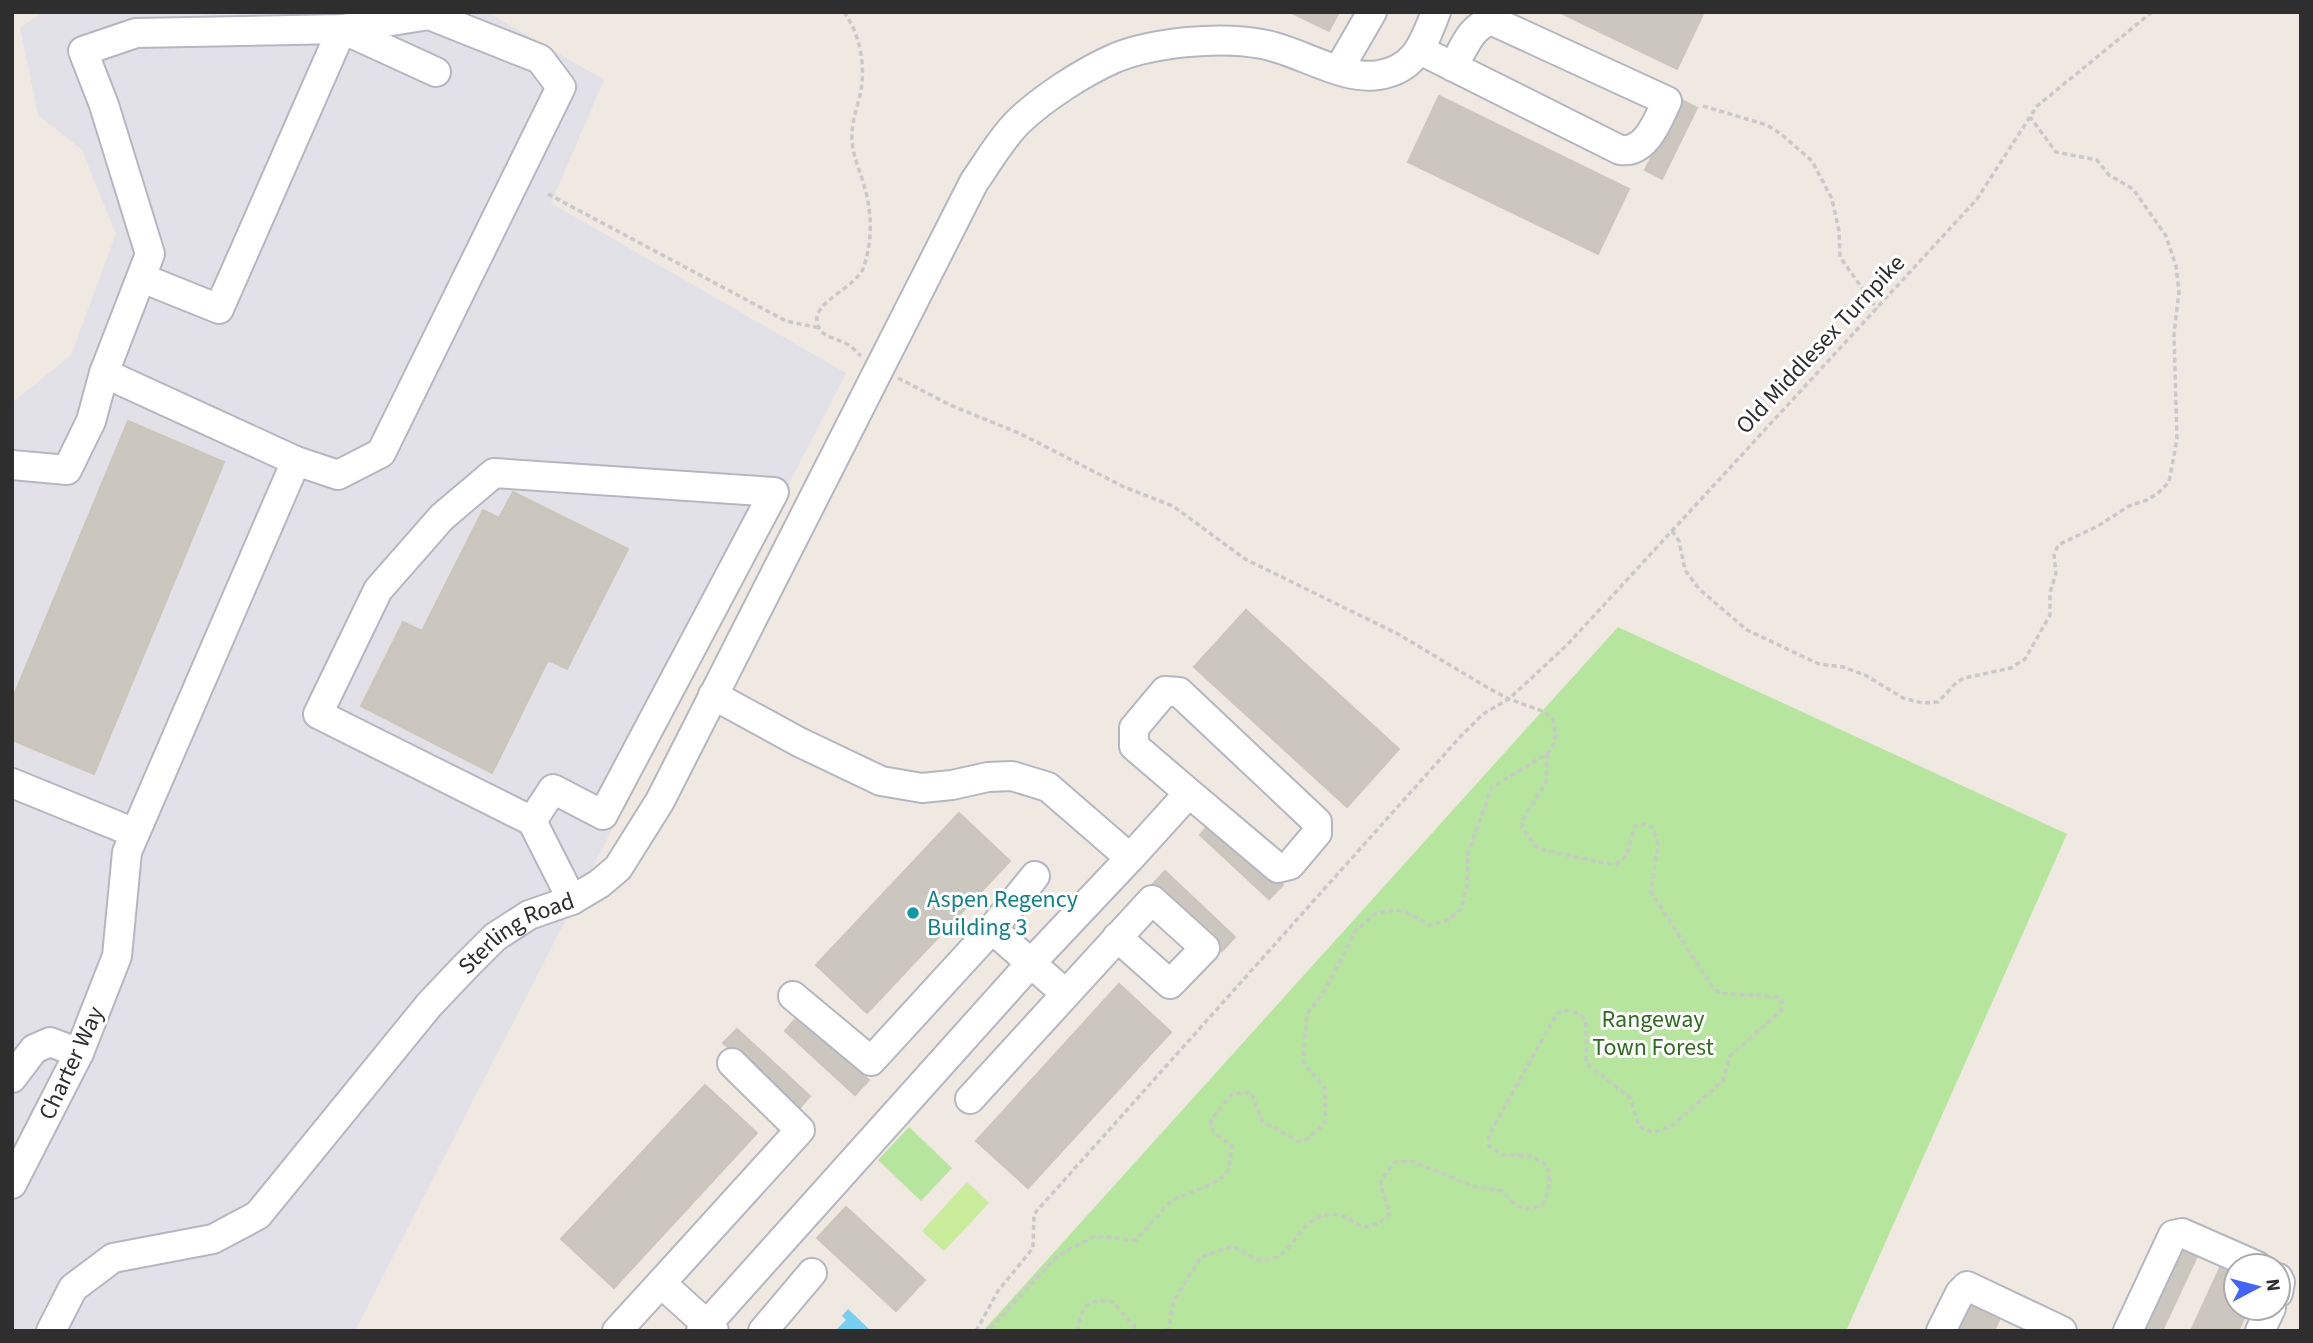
<svg xmlns="http://www.w3.org/2000/svg" width="2313" height="1343" viewBox="0 0 2313 1343" font-family="'Source Sans 3',sans-serif">
<rect width="100%" height="100%" fill="#efe9e1"/>
<polygon fill="#e3e1e8" points="43,12 487,12 604,80 551,203 846,373 355,1331 12,1331 12,403 71,355 116,234 82,150 38,115 20,28"/>
<g fill="#b6e59e">
<polygon points="1618,627 2067,834 1846,1331 983,1331"/>
<polygon points="909,1127 952,1168 921,1201 878,1160"/>
</g>
<polygon fill="#c9ec9a" points="967,1182 989,1203 944,1251 922,1231"/>
<polygon fill="#75cff0" points="848,1309 869,1329 867,1331 835,1331 846,1320 842,1316"/>
<g fill="#cbc7bf" stroke="#cbc5ba" stroke-width="2">
<polygon points="1290,12 1339,12 1329,31"/>
<polygon points="1559,12 1704,12 1677,69"/>
<polygon points="1439,96 1629,189 1598,254 1408,162"/>
<polygon points="1680,99 1697,108 1662,179 1645,170"/>
<polygon points="128,421 224,462 94,774 12,740 12,700"/>
<polygon points="513,492 628,549 567,669 548,660 492,773 361,706 403,622 422,631 483,510 499,518"/>
<polygon points="1246,610 1399,749 1347,807 1194,667"/>
<polygon points="959,813 1010,861 867,1013 816,965"/>
<polygon points="1213,820 1283,885 1269,899 1200,835"/>
<polygon points="1165,871 1235,937 1222,951 1152,885"/>
<polygon points="1119,984 1171,1032 1028,1188 976,1141"/>
<polygon points="798,1016 869,1080 855,1095 785,1031"/>
<polygon points="737,1029 810,1096 797,1111 723,1043"/>
<polygon points="705,1085 757,1133 614,1288 561,1239"/>
<polygon points="846,1207 925,1280 896,1311 817,1238"/>
<polygon points="2177,1239 2200,1250 2162,1331 2135,1331"/>
<polygon points="2223,1261 2236,1267 2236,1308 2249,1308 2238,1331 2191,1331"/>
<polygon points="1962,1300 2000,1318 1994,1331 1947,1331"/>
</g>
<g fill="none" stroke-linecap="round" stroke-linejoin="round">
<g stroke="#b4b7c1" stroke-width="32">
<g id="minor">
<path d="M1420 50 1620 150C1646 154 1658 120 1667 101L1493 21C1471 24 1463 50 1453 67"/>
<polyline points="1339,69 1372,12"/>
<polyline points="142,278 219,309 342,29 436,72"/>
<polyline points="104,373 296,461"/>
<polyline points="12,465 67,470 91,421 104,373 150,254 104,105 83,51 136,33 342,29 429,15 540,59 561,87 381,453 338,475 296,461 127,852 117,956 79,1053 12,1184"/>
<polyline points="12,783 135,833"/>
<polyline points="532,821 553,789 603,815 774,492 494,473 442,517 378,590 318,714 532,821 572,900"/>
<polyline points="1130,858 1189,793 1134,746 1134,728 1165,691 1179,692 1317,822 1317,833 1290,865 1278,868 1189,793"/>
<polyline points="992,929 1035,876"/>
<polyline points="793,996 871,1061 992,929 1066,994 1152,900 1205,948 1170,984 1117,937"/>
<polyline points="12,1078 34,1049 50,1042 79,1053"/>
<polyline points="970,1099 1066,994"/>
<polyline points="2278,1278 2280,1282 2278,1293"/>
<path id="s1" d="M51 1331 73 1288 113 1258 213 1239 258 1215 429 1005 465 967 495 937 529 915 572 900 599 884 618 868 660 801 974 182C988 162 1001 139 1018 122 1043 98 1083 72 1115 58 1154 42 1221 36 1262 44 1298 50 1342 81 1379 75 1416 69 1424 42 1436 12"/>
<polyline points="617,1331 661,1283"/>
<polyline points="701,1331 1031,963 1130,858 1048,787 1012,776 988,777 952,785 922,788 881,781 799,742 713,695"/>
<polyline points="714,1331 661,1283 800,1130 732,1063"/>
<polyline points="763,1331 812,1273"/>
<polyline points="1941,1331 1960,1293 1967,1286 2062,1331"/>
<polyline points="2128,1331 2173,1235 2182,1233 2257,1266"/>
<polyline points="2260,1331 2271,1308"/>
</g>
</g>
<g stroke="#c9c9c9" stroke-width="3.5" stroke-dasharray="5 3.5" stroke-linecap="butt">
<path d="M844 12C861 35 867 71 859 99 855 114 851 126 852 141 853 156 859 168 863 182 872 209 873 239 864 266 858 287 814 301 817 321 819 337 833 337 845 343 851 346 856 351 861 356"/>
<polyline points="1703,106 1767,125 1781,134 1812,161 1832,199 1839,231 1840,257 1877,309"/>
<polyline points="548,194 786,321 820,328"/>
<polyline points="898,378 950,405 1021,434 1124,487 1173,506 1245,559 1398,634 1490,689 1509,699 1545,712 1553,720 1556,735 1553,745 1547,754 1492,787 1468,853 1467,887 1461,909 1449,920 1429,925 1406,912 1395,910 1376,913 1356,930 1325,990 1307,1014 1303,1062 1325,1089 1325,1123 1308,1139 1298,1141 1262,1121 1251,1092 1232,1094 1211,1120 1213,1132 1232,1146 1228,1171 1226,1175 1212,1184 1172,1200 1136,1240 1095,1236 1057,1256 988,1331"/>
<polyline points="1672,531 1679,541 1685,570 1699,589 1747,630 1819,664 1843,667 1865,675 1903,698 1922,703 1938,702 1956,683 1964,678 2011,668 2025,659 2050,615 2050,593 2056,573 2054,555 2058,545 2098,526 2129,506 2147,500 2157,494 2169,482 2177,439 2174,334 2179,292 2176,266 2166,236 2133,189 2109,175 2097,160 2056,152 2030,117"/>
<polyline points="976,1331 998,1291 1033,1248 1034,1214 1460,737 1483,714 1509,699 1568,644 1977,199 2037,106 2152,12"/>
<path d="M1077 1331C1080 1325 1079 1319 1082 1313 1086 1300 1103 1299 1113 1302L1138 1331"/>
<path d="M1166 1331 1169 1328 1173 1302 1201 1257 1233 1246C1241 1250 1253 1260 1262 1260 1294 1261 1296 1220 1326 1215 1357 1209 1355 1244 1389 1215 1389 1202 1380 1193 1381 1180L1395 1162 1411 1161 1476 1187 1503 1191C1514 1205 1522 1214 1542 1205 1549 1194 1552 1178 1547 1165L1530 1156 1502 1155 1489 1146V1135L1557 1013C1568 1009 1581 1011 1586 1022V1063L1630 1098 1639 1126 1653 1133 1673 1125 1723 1081 1730 1056 1781 1011 1783 1004 1779 997 1720 993 1713 988 1651 892 1658 844 1653 828 1644 824 1635 826 1626 856 1615 865 1538 849 1522 828V821L1546 782 1547 754"/>
</g>
<use href="#minor" stroke="#fff" stroke-width="28"/>
</g>
<circle fill="#0f9aa8" stroke="#fff" stroke-width="2.5" cx="913" cy="913" r="7"/>
<g text-anchor="middle" stroke-width="6" stroke-linejoin="round" paint-order="stroke">
<g font-size="24" fill="#2e2e2e" stroke="#fff">
<text transform="translate(1820 344) rotate(-47)" y="8">Old Middlesex Turnpike</text>
<text dy="8" stroke="none"><textPath href="#s1" startOffset="637">Sterling Road</textPath></text>
<text transform="translate(71 1063) rotate(-65)" y="8">Charter Way</text>
</g>
<g font-size="24" fill="#0d838f" stroke="#fff" text-anchor="start">
<text x="927" y="907">Aspen Regency<tspan x="927" dy="28">Building 3</tspan></text>
</g>
<g font-size="24" fill="#2c6e1b" stroke="#fff">
<text x="1653" y="1027">Rangeway<tspan x="1653" dy="28">Town Forest</tspan></text>
</g>
</g>
<rect width="2313" height="1343" fill="none" stroke="#2e2e2e" stroke-width="28"/>
<g transform="translate(2257 1287) rotate(83)"><circle r="33" fill="#ffffff" stroke="#ababab" stroke-width="2"/>
<path d="M0-5L12 26L0 18L-12 26Z" fill="#4264fb"/>
<text y="-10" font-size="19" font-weight="bold" text-anchor="middle" fill="#2e2e2e">N</text>
</g>
</svg>
